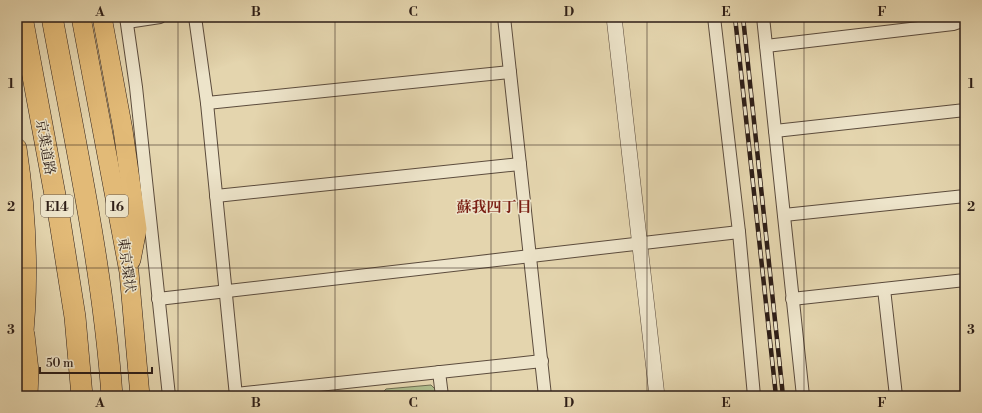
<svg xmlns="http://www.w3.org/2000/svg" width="982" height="413" viewBox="0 0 982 413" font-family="'Libre Bodoni','Noto Serif JP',serif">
<rect width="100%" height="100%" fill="#e4d5ae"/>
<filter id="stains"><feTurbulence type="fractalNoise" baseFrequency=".005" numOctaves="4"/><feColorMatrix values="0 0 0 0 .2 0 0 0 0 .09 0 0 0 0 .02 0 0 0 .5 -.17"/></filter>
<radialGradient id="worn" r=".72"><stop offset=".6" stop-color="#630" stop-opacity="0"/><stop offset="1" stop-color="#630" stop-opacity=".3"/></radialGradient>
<polygon fill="#afbe8e" stroke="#6e6e52" points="431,385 436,390 436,396 383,396 383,392 386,389"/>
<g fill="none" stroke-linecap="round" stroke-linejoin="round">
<g stroke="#5c4c3d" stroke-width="14">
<g id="minor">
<polyline points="126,17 136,87 169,396"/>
<polyline points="195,17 207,103 236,396"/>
<polyline points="504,17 545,396"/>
<polyline points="714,17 739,232 754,396"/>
<polyline points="763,17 803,396"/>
<polyline points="127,22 160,17"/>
<polyline points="766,46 953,24 965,20"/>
<polyline points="207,103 510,72"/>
<polyline points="775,131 965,110"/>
<polyline points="216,196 520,164"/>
<polyline points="784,215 965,196"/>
<polyline points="884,289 896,396"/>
<polyline points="158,299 739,232"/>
<polyline points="792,299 965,280"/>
<polyline points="439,372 442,396"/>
<polyline points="236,394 542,361"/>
</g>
</g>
<g stroke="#5c4c3d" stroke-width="16">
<polyline id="tertiary" points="614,17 657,396"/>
</g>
<g stroke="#2e1e17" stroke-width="20">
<g id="trunk">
<polyline points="81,17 129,272 140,396"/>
<polyline points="102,17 123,130 137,229 131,260"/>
<path d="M17 148C27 215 30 284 22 351"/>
</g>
</g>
<g stroke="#2e1e17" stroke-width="22">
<g id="motorway">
<polyline points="22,17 60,222 75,317 82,396"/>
<path d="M52 17C75 142 103 269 112 396"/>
<polyline points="24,335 28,371 27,396"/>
</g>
</g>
<use href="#minor" stroke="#ede4ca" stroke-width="12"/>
<use href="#tertiary" stroke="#ede4ca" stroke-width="15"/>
<use href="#trunk" stroke="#e2ba77" stroke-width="19"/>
<use href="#motorway" stroke="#e2ba77" stroke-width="21"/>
<g stroke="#2e1e17" stroke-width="4.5">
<g id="rail">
<polyline points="735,17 776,396"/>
<polyline points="743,17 783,396"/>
</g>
</g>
<use href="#rail" stroke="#ede4ca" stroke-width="3" stroke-dasharray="9" stroke-linecap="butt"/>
</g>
<path fill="none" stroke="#2e1e17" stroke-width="1" stroke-opacity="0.55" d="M178 17V396M335 17V396M491 17V396M647 17V396M804 17V396M17 145H965M17 268H965"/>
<g text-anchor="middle" stroke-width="3" stroke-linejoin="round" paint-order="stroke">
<g fill="#ede4ca" stroke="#67594d" stroke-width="1">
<rect x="41" y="195" width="32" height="22" rx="3"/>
<rect x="106" y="195" width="22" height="22" rx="3"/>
</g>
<g font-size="13" font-weight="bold" fill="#2e1e17">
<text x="57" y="211">E14</text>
<text x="117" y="211">16</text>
</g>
<g font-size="14" fill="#2e1e17" stroke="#ede4ca">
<text transform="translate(46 147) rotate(80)" y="5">京葉道路</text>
<text transform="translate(127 265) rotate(82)" y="5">東京環状</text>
</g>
<g font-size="15" font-weight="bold" fill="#7a1f14" stroke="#ede4ca">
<text x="494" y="212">蘇我四丁目</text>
</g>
</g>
<rect width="982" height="413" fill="none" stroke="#e4d5ae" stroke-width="44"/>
<path d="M40 367v6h112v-6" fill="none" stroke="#2e1e17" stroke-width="2"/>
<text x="46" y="367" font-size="12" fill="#2e1e17" stroke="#ede4ca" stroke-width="3" paint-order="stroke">50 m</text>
<rect x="22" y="22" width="938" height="369" fill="none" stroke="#2e1e17" stroke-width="1.5"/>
<g font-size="13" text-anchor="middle" font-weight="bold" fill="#2e1e17">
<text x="100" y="16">A</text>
<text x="256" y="16">B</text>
<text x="413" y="16">C</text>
<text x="569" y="16">D</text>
<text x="726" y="16">E</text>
<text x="882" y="16">F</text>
<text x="11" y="88">1</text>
<text x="971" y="88">1</text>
<text x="11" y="211">2</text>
<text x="971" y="211">2</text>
<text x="11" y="334">3</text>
<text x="971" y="334">3</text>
<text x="100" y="407">A</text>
<text x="256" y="407">B</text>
<text x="413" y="407">C</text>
<text x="569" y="407">D</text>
<text x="726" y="407">E</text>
<text x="882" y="407">F</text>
</g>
<rect width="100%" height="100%" filter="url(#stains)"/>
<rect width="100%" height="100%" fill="url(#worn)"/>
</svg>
